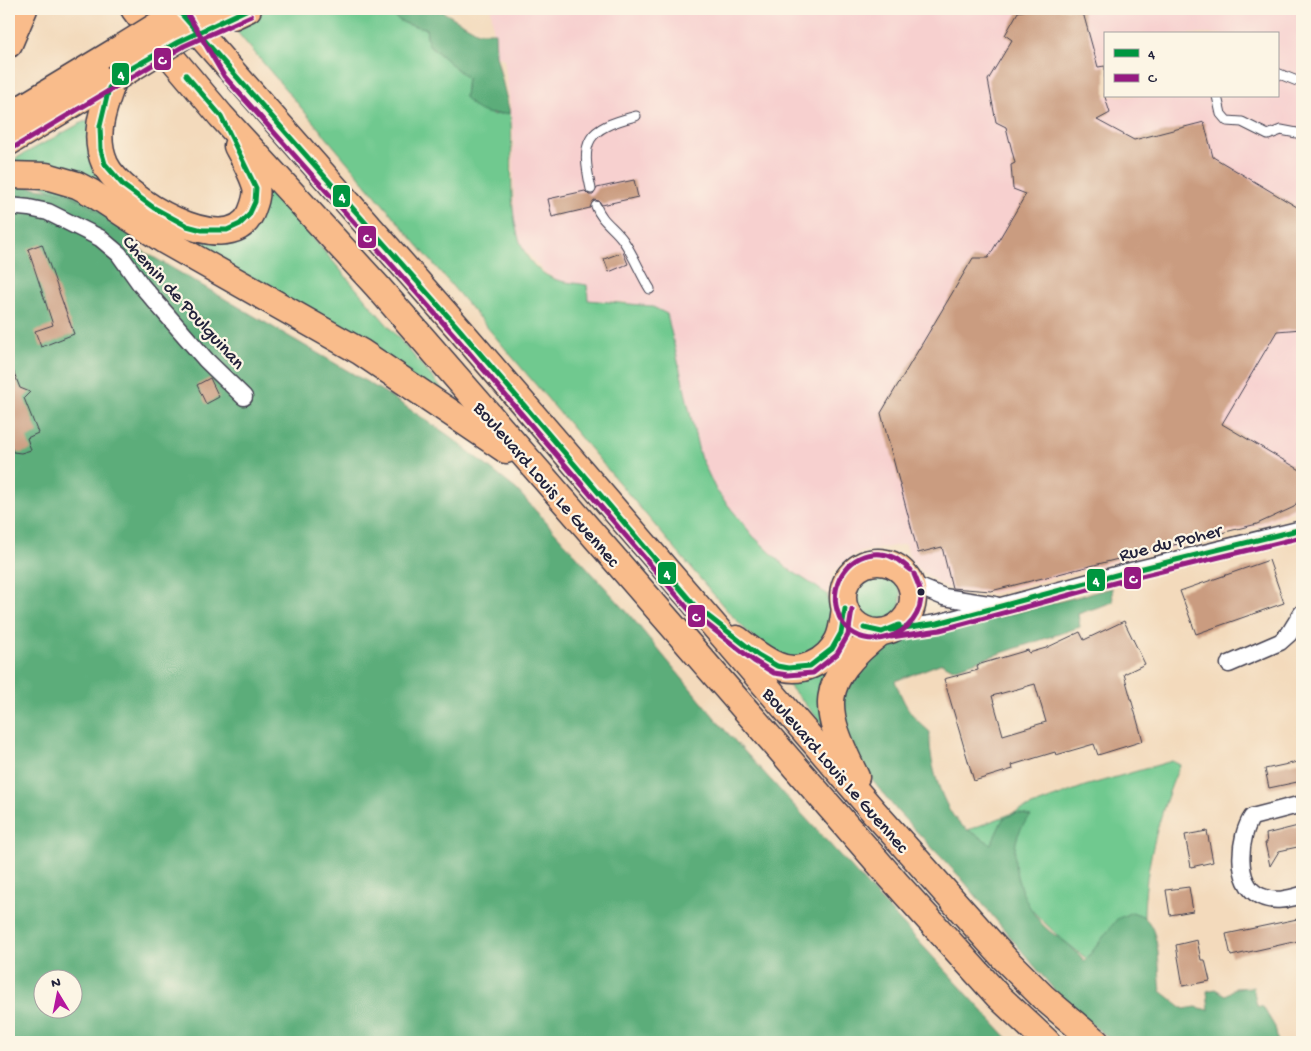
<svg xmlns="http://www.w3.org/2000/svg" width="1311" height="1051" viewBox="0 0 1311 1051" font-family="'Gochi Hand',sans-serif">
<rect width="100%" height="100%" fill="#fcf5e5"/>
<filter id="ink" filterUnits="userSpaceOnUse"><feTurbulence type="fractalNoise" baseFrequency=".02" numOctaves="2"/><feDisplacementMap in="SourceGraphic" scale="10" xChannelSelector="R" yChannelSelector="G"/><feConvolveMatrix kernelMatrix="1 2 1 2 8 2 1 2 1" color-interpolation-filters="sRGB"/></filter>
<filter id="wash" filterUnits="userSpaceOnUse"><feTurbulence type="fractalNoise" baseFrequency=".0096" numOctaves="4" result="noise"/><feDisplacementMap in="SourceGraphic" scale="20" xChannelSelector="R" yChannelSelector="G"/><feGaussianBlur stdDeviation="1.12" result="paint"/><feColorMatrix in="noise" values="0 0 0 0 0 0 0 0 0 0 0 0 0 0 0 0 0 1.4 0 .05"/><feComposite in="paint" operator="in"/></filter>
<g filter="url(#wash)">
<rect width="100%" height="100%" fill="#f3dabc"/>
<path fill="#f7d0cf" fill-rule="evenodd" d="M491 9H1302V506L1265 524 993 593 956 592 939 584 911 563 905 544 857 553 834 571 827 594 787 568 753 536 716 490 700 456 667 314 624 302 588 300 587 285 557 280 544 272 520 245 514 222 513 129 504 59 496 55ZM1105 34H1277V96H1105Z"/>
<g fill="#70c98f" stroke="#497665">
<path d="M266 9H390C395 23 412 26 426 28L428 44 467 78 465 97 492 115 510 113C517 163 495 258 557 280 566 283 578 283 587 285L588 300 651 306 667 314 700 456 716 490 753 536 787 568 827 594C834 626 836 629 815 655L783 659 754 639 725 608 237 32Z"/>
<polygon points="92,121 100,168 215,241 269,182 290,204 295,217 461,411 316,320 9,169 9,162 83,122"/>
<circle cx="877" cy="597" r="24"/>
<polygon points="837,662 825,727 784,680"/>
<path d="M1172 761 1180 765C1159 812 1142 877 1144 929 1145 957 1151 986 1155 1013L1058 936 1008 887 960 833 1085 786Z"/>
</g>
<g fill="#5cad7a" stroke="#3f685a" fill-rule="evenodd">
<path d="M390 9H438L478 32H495L496 55 510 113C488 115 479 115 465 97L467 78 428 44 426 28C412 26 395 23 390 9Z"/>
<path d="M9 184 66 192 130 230 136 247 384 392 448 435 517 490 628 613 724 729 1011 1042H9ZM42 978H72V1008H42Z"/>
<path d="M1112 588 1113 602 1078 614 1080 627 953 669 942 663 895 681C905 706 910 715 930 732 928 758 940 802 959 823 967 831 981 837 991 844L1003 819 1016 813 1031 816C1000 844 1018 899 1044 926 1051 934 1061 938 1069 945 1075 950 1080 956 1085 961L1117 919 1132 912C1137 914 1143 915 1146 919 1161 934 1158 971 1161 991L1184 1009 1196 1007 1209 1010 1207 991 1215 989 1226 995 1235 988 1253 987 1257 1006 1263 1007 1275 1027 1278 1042H1114L1066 1004 961 878 899 813 849 752 840 701 850 666 876 643 902 635 991 619Z"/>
</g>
<g id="blocks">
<g fill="#ca9c80" fill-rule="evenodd">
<polygon points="1032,9 1082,9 1098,67 1105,66 1105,97 1110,113 1097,120 1134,140 1204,122 1213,157 1302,210 1302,329 1277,331 1222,424 1302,471 1302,494 1294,507 1257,524 991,591 952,588 942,547 918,553 881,413 973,258 988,258 1026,194 1013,189 1011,165 1015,163 1006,127 996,122 988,80 1012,40 1005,35 1018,12"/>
<polygon points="634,180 638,197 602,205 599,201 594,200 590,208 552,217 548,199 585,191 589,195 593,195 597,188"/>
<polygon points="42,244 74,334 41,347 35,331 53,325 28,249"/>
<polygon points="623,252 628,264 609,272 604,259"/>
<polygon points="9,360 20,388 30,392 24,398 38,433 27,438 31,450 21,453 13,452 9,440"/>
<polygon points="210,378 219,397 206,404 197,385"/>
<polygon points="1269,560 1284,603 1196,634 1180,591"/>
<path d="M1124 621 1145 664 1124 674 1143 741 1098 755 1094 744 1056 755 1055 752 1012 765 1013 769 974 781 944 679 978 670 977 665 1028 650 1029 653 1046 648 1080 632 1084 640ZM1035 684 1046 722 1003 735 992 696Z"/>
<polygon points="1302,761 1302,781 1269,788 1265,769"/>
<polygon points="1302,825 1302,846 1279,851 1270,866 1265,843 1267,843 1266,834"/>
<polygon points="1207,831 1213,862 1191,867 1185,835"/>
<polygon points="1189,887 1193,911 1170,915 1166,890"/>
<polygon points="1302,918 1302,940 1231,956 1226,934"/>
<polygon points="1197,940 1201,960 1205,960 1210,981 1183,986 1176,945"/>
</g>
</g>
</g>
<g filter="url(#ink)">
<use href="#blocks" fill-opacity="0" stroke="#413e4e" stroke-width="1"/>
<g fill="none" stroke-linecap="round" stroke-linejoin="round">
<g stroke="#413e4e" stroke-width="11">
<g id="service">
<polyline points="1277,73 1302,83"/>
<polyline points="1217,96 1221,114 1227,121 1242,122 1268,135 1281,130 1302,134"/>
<path d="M591 189C580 140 586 129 636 116"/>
<path d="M596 206C602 222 614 227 623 240 634 256 640 273 650 289"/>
</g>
</g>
<g stroke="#413e4e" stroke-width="19">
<g id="minor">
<polyline points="9,206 29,208 48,212 100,238 119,254 141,285 206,360 244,397"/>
<polyline points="912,584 944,597 995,605"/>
<polyline points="890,630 938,623 1127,572 1302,529"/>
<polyline points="1229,664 1280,642 1289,634 1302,613"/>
<path d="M1302 804 1252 817C1239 836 1234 884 1260 896 1274 903 1288 899 1302 895"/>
</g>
</g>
<g stroke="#413e4e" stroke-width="29">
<g id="primary">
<polyline points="134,9 161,45 221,116 377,286 897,884 998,996 1047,1042"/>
<polyline points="180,12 460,330 875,813 1005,959 1043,997 1096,1042"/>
<polyline points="233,16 248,9"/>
<polyline points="9,44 24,9"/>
<path d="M114 79C104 106 92 135 105 164 120 197 227 264 251 213 254 205 258 196 256 187 252 173 244 159 237 146"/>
<polyline points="9,116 118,50"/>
<polyline points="9,142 114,79"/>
<polyline points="9,175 46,176 77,185 92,193 165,241 361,352 506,450"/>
<circle cx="878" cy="597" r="35"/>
<path d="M737 639C750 649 762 659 776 665 800 676 827 662 838 640 843 630 843 619 845 609"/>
<path d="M856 777C821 707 817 683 881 632"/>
</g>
</g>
<use href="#service" stroke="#fff" stroke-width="9"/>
<use href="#minor" stroke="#fff" stroke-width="16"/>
<use href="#primary" stroke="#f9bc8b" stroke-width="26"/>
<g stroke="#413e4e" stroke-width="29" stroke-linecap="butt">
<g id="primary-bridge">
<polyline points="118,50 184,9"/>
<polyline points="114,79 227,9"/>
</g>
</g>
<use href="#primary-bridge" stroke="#f9bc8b" stroke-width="26"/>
<g stroke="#fcf5e5" stroke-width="9">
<g id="bus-1">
<polyline points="177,9 460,330 695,606 758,655 777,666 788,668 810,666 832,649 841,633 845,609"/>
<polyline points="186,75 221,116 256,188 255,202 249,215 240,224 227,230 202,230 187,226 154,208 124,186 105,164 101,150 100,126 109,88 118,76 178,42 248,9"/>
<polyline points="864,628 882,632 899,625"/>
<polyline points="890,630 938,623 1127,572 1302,529"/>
</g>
</g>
<g stroke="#fcf5e5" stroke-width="9">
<g id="bus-2">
<polyline points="187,13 224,76 454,335 690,611 754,661 774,673 788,675 813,673 837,654 848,635 852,610"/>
<polyline points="13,148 184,46 251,16"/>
<path d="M911 570C902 563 894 555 881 554 851 551 829 582 837 610 848 655 916 645 921 599 922 590 917 582 914 574"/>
<polyline points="891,637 940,630 1129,579 1302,537"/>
</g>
</g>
<use href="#bus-1" stroke="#009640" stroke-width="5"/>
<use href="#bus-2" stroke="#951b81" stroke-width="5"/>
</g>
</g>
<circle fill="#22223b" stroke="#fcf5e5" stroke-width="2" cx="921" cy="592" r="4.5"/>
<g text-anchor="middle" stroke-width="4.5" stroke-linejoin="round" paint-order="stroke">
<g font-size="19" fill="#22223b" stroke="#fcf5e5">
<text transform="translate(185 301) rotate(48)" y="7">Chemin de Poulguinan</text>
<text transform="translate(548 483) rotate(49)" y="7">Boulevard Louis Le Guennec</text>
<text transform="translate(1170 541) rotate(-14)" y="7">Rue du Poher</text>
<text transform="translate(837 769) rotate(49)" y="7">Boulevard Louis Le Guennec</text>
</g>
</g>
<g stroke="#fcf5e5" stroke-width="2">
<rect x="153" y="47" width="19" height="24" rx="5" fill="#951b81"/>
<rect x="111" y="62" width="19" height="24" rx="5" fill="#009640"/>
<rect x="332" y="184" width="19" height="24" rx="5" fill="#009640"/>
<rect x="357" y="225" width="20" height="24" rx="5" fill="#951b81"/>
<rect x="657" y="561" width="20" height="24" rx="5" fill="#009640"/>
<rect x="1123" y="566" width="19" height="24" rx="5" fill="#951b81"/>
<rect x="1086" y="568" width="20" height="24" rx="5" fill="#009640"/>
<rect x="687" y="604" width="19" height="24" rx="5" fill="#951b81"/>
</g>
<g font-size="14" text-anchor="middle" font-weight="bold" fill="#fff">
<text x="162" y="64">C</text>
<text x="121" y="79">4</text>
<text x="342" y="201">4</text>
<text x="367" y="242">C</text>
<text x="667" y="578">4</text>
<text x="1133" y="583">C</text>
<text x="1096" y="585">4</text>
<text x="696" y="621">C</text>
</g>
<rect width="1311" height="1051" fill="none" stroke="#fcf5e5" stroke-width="30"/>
<rect x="1104" y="32" width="175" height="65" fill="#fcf5e5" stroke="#a5a1a1"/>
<rect x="1114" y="49" width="25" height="8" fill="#009640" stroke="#a5a1a1"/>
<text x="1148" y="58" font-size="15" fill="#22223b">4</text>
<rect x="1114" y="74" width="25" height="8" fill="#951b81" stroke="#a5a1a1"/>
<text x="1148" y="82" font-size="15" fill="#22223b">C</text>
<g transform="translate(58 994) rotate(350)"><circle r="24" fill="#fcf5e5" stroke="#a5a1a1"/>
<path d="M0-4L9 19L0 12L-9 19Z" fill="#b5179e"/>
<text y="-8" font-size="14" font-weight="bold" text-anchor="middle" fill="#22223b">N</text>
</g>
</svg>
